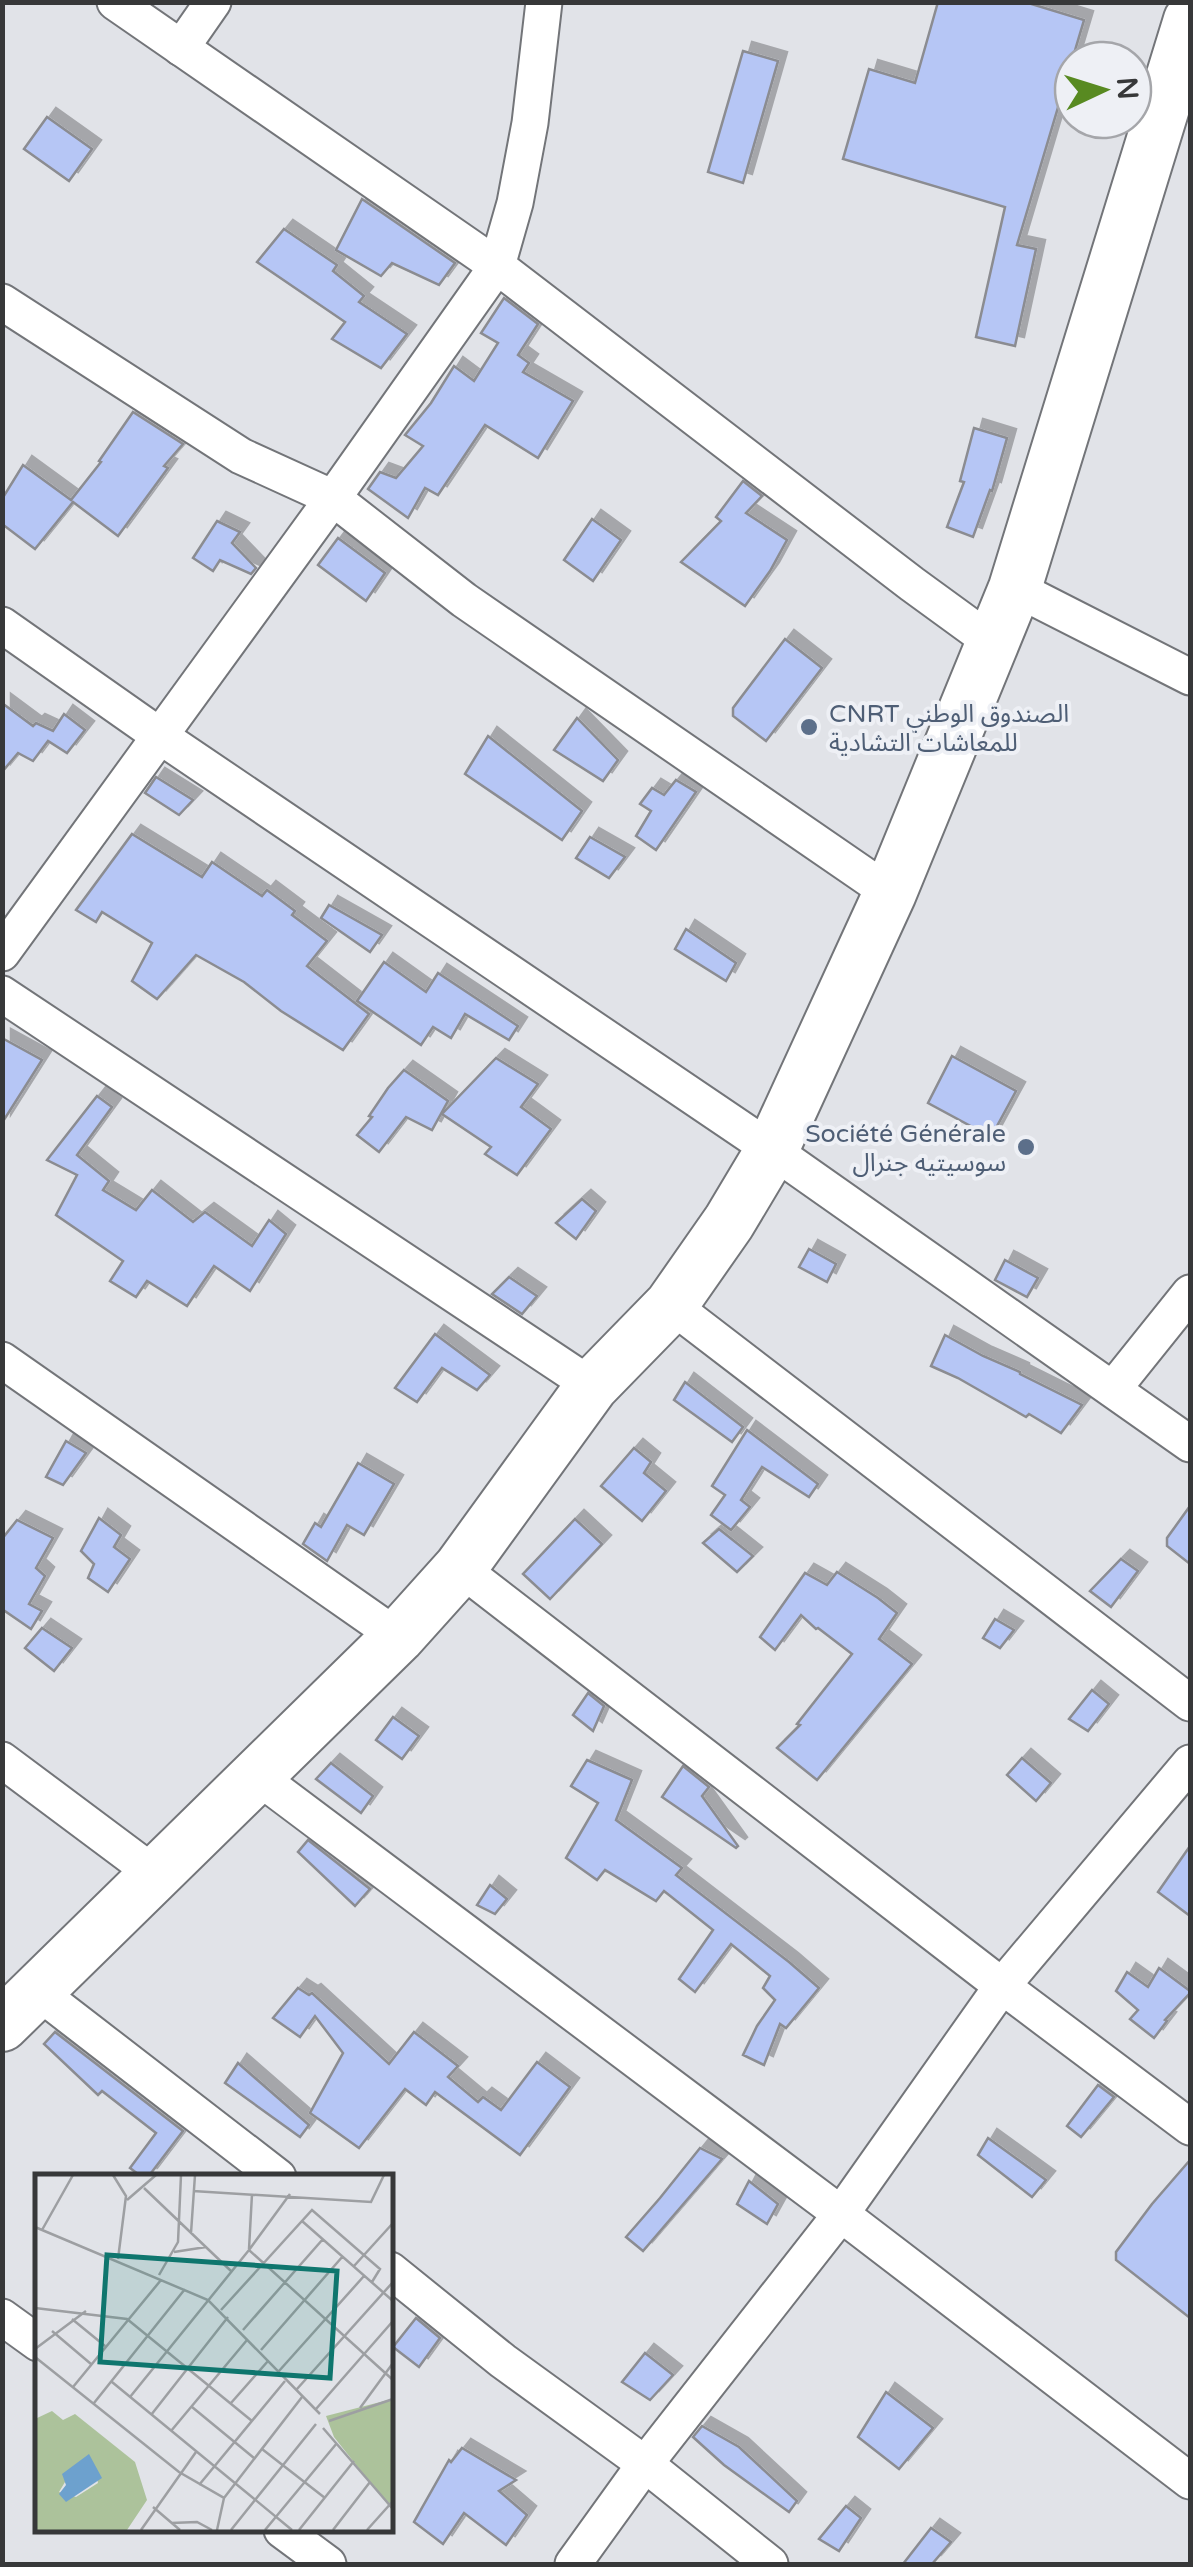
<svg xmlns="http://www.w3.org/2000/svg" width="1193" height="2567" viewBox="0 0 1193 2567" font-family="'Varela Round','Noto Sans Arabic',sans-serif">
<defs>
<filter id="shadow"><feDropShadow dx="9" dy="-9" stdDeviation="0" flood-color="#0004"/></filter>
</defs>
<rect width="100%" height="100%" fill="#e1e3e8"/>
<g fill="#b6c6f5" stroke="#8b8c91" stroke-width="2.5" filter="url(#shadow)">
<polygon points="938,2 1025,2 1084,20 1017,245 1036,249 1015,346 976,337 1005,207 843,159 869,69 915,83"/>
<polygon points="743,51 778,61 743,183 708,172"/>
<polygon points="47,117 92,149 69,181 24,149"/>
<polygon points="362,199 455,263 439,285 392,263 381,276 336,250"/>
<polygon points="284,229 337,265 333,271 364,296 359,302 407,334 381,368 332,339 345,322 257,262"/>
<polygon points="504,298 538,324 518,355 529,363 523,372 573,401 538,458 485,425 438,495 425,488 408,518 368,489 380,472 396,478 423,446 405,435 431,403 454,366 474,381 498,343 481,333"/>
<polygon points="133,412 183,444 164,466 168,468 118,536 73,502 35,549 2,524 2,499 23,465 71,500 101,462 99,461"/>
<polygon points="974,428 1007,438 992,491 990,490 973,537 947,527 964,482 960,481"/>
<polygon points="743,481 762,496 746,513 787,540 770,571 745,606 681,562 721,521 716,517"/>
<polygon points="592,519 621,540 593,581 564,560"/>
<polygon points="217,521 240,532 232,543 256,568 251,574 220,560 213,571 193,558"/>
<polygon points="338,538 385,573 366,601 318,565"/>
<polygon points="785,639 822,668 766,741 733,716 733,708"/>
<polygon points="2,703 33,726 36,723 53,731 64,714 85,730 67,753 48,741 33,761 18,753 2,772"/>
<polygon points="577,718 618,760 603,781 554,750"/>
<polygon points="488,736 582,811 562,840 465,774"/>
<polygon points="156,777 193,800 179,815 145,793"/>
<polygon points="676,780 696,792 656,850 636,836 651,811 640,804 652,788 664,795"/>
<polygon points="132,834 202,877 212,862 262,896 267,890 295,911 292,915 327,941 307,966 369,1014 343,1050 281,1011 244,982 196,955 157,999 132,981 152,943 102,912 96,922 76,910"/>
<polygon points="590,837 625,857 609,878 576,858"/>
<polygon points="329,905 382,935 370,952 321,918"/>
<polygon points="686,929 736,963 726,981 675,949"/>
<polygon points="384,962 426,992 438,973 518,1026 509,1040 465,1014 451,1038 433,1027 421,1045 357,1001"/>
<polygon points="2,1038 42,1060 2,1123"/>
<polygon points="952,1056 1016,1091 991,1137 928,1103"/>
<polygon points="496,1058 538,1084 521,1107 551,1129 517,1175 485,1154 491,1147 442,1114"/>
<polygon points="404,1070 448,1101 432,1130 406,1117 379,1152 357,1135 372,1117 369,1116 388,1088"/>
<polygon points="97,1096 112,1107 77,1155 109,1181 103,1190 136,1210 152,1190 193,1222 205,1212 252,1246 269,1220 286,1234 250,1291 214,1266 187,1306 147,1281 136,1297 110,1281 123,1261 56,1215 77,1175 47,1160"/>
<polygon points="582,1199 596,1211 576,1239 556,1223"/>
<polygon points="809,1249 836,1264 827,1282 799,1267"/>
<polygon points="1005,1260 1038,1278 1027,1297 995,1280"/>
<polygon points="509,1277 537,1296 522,1314 492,1294"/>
<polygon points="435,1334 490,1375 477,1390 442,1368 417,1402 395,1388"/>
<polygon points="945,1335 983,1356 1020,1372 1020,1374 1082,1405 1061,1433 1029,1414 1026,1417 958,1378 931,1366"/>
<polygon points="685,1382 743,1427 732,1442 674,1400"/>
<polygon points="747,1430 818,1484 809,1497 762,1467 741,1500 750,1507 731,1530 711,1515 725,1495 712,1486"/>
<polygon points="66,1441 86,1453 63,1485 46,1477"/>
<polygon points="634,1448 651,1462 644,1473 666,1491 642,1521 601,1486"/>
<polygon points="358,1463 394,1484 364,1535 347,1525 327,1561 303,1544 315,1523 321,1527"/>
<polygon points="1190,1506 1190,1564 1167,1546 1167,1538"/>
<polygon points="99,1518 121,1535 114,1547 130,1559 108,1592 88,1578 94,1564 81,1551"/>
<polygon points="575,1519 602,1544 550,1599 523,1574"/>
<polygon points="17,1520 53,1538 36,1568 45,1576 29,1604 42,1611 31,1629 2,1609 2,1539"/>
<polygon points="719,1529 753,1556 737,1572 703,1543"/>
<polygon points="1121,1559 1138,1571 1111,1607 1090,1591"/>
<polygon points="837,1572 878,1598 897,1613 879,1639 912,1664 817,1780 777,1748 800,1725 797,1724 852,1654 818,1628 816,1629 801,1615 775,1650 760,1637 805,1573 827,1585"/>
<polygon points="995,1619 1014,1630 1000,1648 983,1638"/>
<polygon points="42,1628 72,1648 54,1671 25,1648"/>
<polygon points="1092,1690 1109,1704 1088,1731 1069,1719"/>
<polygon points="588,1693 604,1706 593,1731 573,1715"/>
<polygon points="393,1717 419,1736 402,1759 376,1740"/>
<polygon points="1022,1758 1051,1783 1036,1801 1007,1775"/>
<polygon points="587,1760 632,1780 616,1820 682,1868 676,1875 789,1962 819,1988 786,2028 780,2024 764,2065 743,2055 757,2026 775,2000 763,1988 770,1976 731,1944 695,1992 679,1979 713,1930 664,1891 656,1901 605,1870 597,1880 566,1858 598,1803 571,1786"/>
<polygon points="331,1763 373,1796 361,1813 316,1779"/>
<polygon points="683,1766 709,1787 702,1796 738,1846 736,1848 662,1797"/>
<polygon points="308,1840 370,1889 355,1906 298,1852"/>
<polygon points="1190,1846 1190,1916 1158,1892"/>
<polygon points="490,1885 507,1899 495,1914 477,1905"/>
<polygon points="1159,1968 1190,1991 1190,1993 1165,2020 1167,2021 1154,2038 1130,2019 1138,2010 1116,1991 1127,1972 1148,1987"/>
<polygon points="298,1988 309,1995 312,1993 389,2064 414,2032 458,2066 448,2077 478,2102 483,2097 501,2110 537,2062 570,2087 520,2155 435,2092 426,2105 405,2089 359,2148 310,2113 343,2053 315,2016 300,2037 273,2018"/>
<polygon points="55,2032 183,2131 148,2177 142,2177 130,2168 156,2133 102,2091 98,2095 44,2044"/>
<polygon points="238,2063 309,2125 300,2137 225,2083"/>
<polygon points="1098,2085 1114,2097 1081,2137 1067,2126"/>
<polygon points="988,2138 1046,2180 1032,2197 978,2155"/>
<polygon points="700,2148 722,2159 643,2251 626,2237 660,2198"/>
<polygon points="1190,2160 1190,2318 1116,2260 1116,2252 1152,2204"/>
<polygon points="749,2181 778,2204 767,2224 737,2204"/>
<polygon points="416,2318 440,2338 419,2367 393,2347"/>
<polygon points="645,2353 673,2375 650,2400 622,2382"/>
<polygon points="886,2392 933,2428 899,2469 858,2437"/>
<polygon points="702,2426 739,2447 797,2501 789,2512 724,2465 693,2437"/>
<polygon points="462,2448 516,2480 499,2491 527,2515 506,2545 464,2513 443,2544 414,2522 449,2460 451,2462"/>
<polygon points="846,2506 861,2518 839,2551 819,2539"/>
<polygon points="931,2528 951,2542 932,2564 903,2564"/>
</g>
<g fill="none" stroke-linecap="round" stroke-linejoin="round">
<g stroke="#737579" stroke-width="39">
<g id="minor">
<polyline points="115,2 497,266 912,584 993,643"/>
<polyline points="181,48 213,2"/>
<polyline points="2,302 241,456 333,498 464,600 890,893"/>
<polyline points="1015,588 1190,677"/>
<polyline points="2,625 160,736 772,1150 1190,1444"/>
<polyline points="2,953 333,498 497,266 515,203 530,123 544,2"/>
<polyline points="2,994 592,1386"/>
<polyline points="671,1305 1190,1703"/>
<polyline points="2,1360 398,1637"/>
<polyline points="1113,1389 1190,1293"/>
<polyline points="460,1568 1002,1986 1190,2127"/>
<polyline points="2,1760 156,1875"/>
<polyline points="257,1776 841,2214 1190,2481"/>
<polyline points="37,1991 278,2177"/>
<polyline points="390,2270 503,2361 645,2464 770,2564"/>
<polyline points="2,2317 38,2343"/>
<polyline points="282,2530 328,2564"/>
<polyline points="573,2564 645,2464 841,2214 1002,1986 1190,1763"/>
</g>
</g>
<g stroke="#737579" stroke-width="56">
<polyline id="highway" points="2,2025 398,1637 460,1568 592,1386 671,1305 729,1222 772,1150 890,893 1015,588 1190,20"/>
</g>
<use href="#minor" stroke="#fff" stroke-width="35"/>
<use href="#highway" stroke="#fff" stroke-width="52"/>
</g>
<g fill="#5c6f8a" stroke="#eef0f5" stroke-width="4">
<circle cx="809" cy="727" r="10"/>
<circle cx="1026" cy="1147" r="10"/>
</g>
<g text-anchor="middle" stroke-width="8" stroke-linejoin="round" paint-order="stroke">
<g font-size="25" fill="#4e5e75" stroke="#eef0f5" text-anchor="start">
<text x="829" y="722">CNRT الصندوق الوطني<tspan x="829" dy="29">للمعاشات التشادية</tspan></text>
<text x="1006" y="1142" text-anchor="end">Société Générale<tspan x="1006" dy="29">سوسيتيه جنرال</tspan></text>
</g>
</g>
<g transform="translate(35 2174)">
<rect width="358" height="358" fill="#e1e3e8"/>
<path d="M357 225V336L299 263 291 242ZM17 237 28 246 40 240 100 288 112 326 92 356H0V245ZM60 295 63 309 41 323 24 318 30 308Z" fill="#acc29b" fill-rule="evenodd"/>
<path d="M54 280 67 304 31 328 24 320 31 311 27 300Z" fill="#6da1ce"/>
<path fill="none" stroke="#9d9fa2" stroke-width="2.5" d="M78 1 91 22 83 85M109 14 196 97M158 17 336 28 349 1M92 26 121 1M267 47 358 127M0 53 173 126 285 240M7 56 38 1M156 59 160 1M214 75 217 20M214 76 255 20M139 78 171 73M319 92 358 49M124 101 143 68 146 1M0 134 92 145 217 247M186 136 277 36 345 95 337 108M37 145 70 172M208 156 288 65M17 157 56 190M0 175 51 137M226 176 308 82M0 183 144 298 189 324 182 356M244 197 329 102M77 208 257 356M38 213 126 106M262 215 358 108M95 223 214 76 358 206M59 229 150 115M196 229 233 187M157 233 219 284M325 234 358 189M281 235 358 147M116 241 193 143M294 247 358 225M288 254 358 335M136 257 212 166M227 275 290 324M164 311 250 207M189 324 267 223M118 333 145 356M136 349 162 348 177 356M106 356 161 278M196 356 281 250M230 356 302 269M264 356 319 287M298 356 335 308M332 356 358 327"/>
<path fill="#0f766e" fill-opacity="0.15" stroke="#0f766e" stroke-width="5" d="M72 81 302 97 295 204 65 188Z"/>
<rect width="358" height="358" fill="none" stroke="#373839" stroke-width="5"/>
</g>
<rect width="1193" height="2567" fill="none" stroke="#373839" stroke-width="10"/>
<g transform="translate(1103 90) rotate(86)"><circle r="48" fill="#eef0f5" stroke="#a5a6aa" stroke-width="2.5"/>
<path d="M0-8L18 38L0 25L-18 38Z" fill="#588a21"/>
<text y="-15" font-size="28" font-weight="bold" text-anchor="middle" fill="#373839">N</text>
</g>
</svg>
